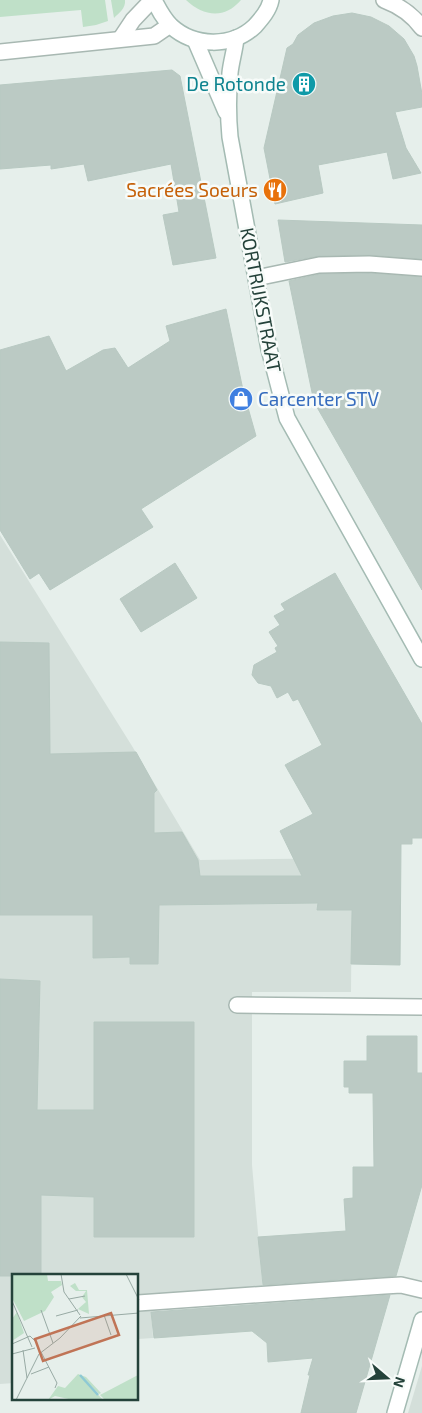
<svg xmlns="http://www.w3.org/2000/svg" width="422" height="1413" viewBox="0 0 422 1413" font-family="'Exo 2',sans-serif">
<rect width="100%" height="100%" fill="#e6efeb"/>
<g fill="#d4dfda">
<polygon points="0,535 132,746 200,860 352,858 352,877 351,992 252,992 252,1165 264,1301 151,1311 153,1338 138,1339 138,1276 14,1276 14,1383 0,1384"/>
<polygon points="422,1366 422,1413 408,1413"/>
</g>
<g fill="#bfe0c8">
<polygon points="0,0 105,0 108,21 96,25 83,27 81,10 0,17"/>
<path d="M111 0H125C126 8 119 13 114 18Z"/>
<path d="M186 0H241C224 20 203 16 186 0Z"/>
</g>
<g fill="#bbcac4" stroke="#b8c9c2">
<polygon points="352,13 371,17 389,26 404,39 414,56 417,66 422,94 422,107 395,112 406,148 421,173 393,179 387,152 318,165 323,193 275,204 264,148 287,48 293,44 298,35 314,23 333,16"/>
<polygon points="172,70 180,76 216,258 173,265 163,215 179,212 171,164 88,181 84,164 51,169 51,165 0,169 0,85"/>
<polygon points="278,220 422,225 422,259 369,255 319,256 285,262"/>
<polygon points="369,273 422,277 422,590 314,402 289,281 320,274"/>
<polygon points="226,309 243,390 256,436 141,509 153,527 50,590 39,573 30,579 0,530 0,350 49,336 66,371 103,350 115,348 128,368 170,341 166,326"/>
<polygon points="175,563 197,598 141,632 120,599"/>
<polygon points="335,573 422,724 422,838 412,838 412,844 401,844 400,965 351,964 352,910 317,910 318,903 159,905 158,964 130,964 130,957 93,958 93,915 0,915 0,642 49,643 50,754 136,752 157,790 154,793 154,833 182,832 198,860 200,876 302,876 280,831 313,814 285,765 322,745 298,699 293,701 288,692 277,698 271,686 258,683 252,675 254,665 277,652 275,648 278,646 269,632 280,625 274,616 285,610 281,604"/>
<polygon points="0,979 40,981 37,1110 94,1110 94,1022 194,1022 194,1237 94,1237 94,1197 41,1195 41,1276 0,1276"/>
<polygon points="367,1036 417,1036 417,1073 422,1073 422,1185 396,1276 263,1285 258,1237 346,1231 344,1199 353,1198 353,1167 374,1167 373,1093 349,1093 349,1087 344,1087 344,1061 367,1061"/>
<polygon points="390,1295 356,1413 301,1413 310,1375 308,1375 313,1358 268,1362 267,1343 252,1331 154,1338 151,1312"/>
</g>
<g fill="none" stroke-linecap="round" stroke-linejoin="round">
<g stroke="#a8b8b2" stroke-width="18">
<g id="lane">
<path d="M384 0C400 6 412 14 422 28"/>
<polyline points="237,1005 422,1007"/>
<polyline points="138,1303 384,1286 401,1285 422,1290"/>
</g>
</g>
<g stroke="#a8b8b2" stroke-width="18">
<g id="street">
<polyline points="121,38 133,20 152,0"/>
<polyline points="0,52 154,36 170,25"/>
<polyline points="256,278 319,265 369,264 422,268"/>
</g>
</g>
<g stroke="#a4bbb3" stroke-width="18">
<g id="secondary">
<path d="M154 0C159 10 163 18 171 26 194 47 232 48 255 26 262 18 269 10 271 0"/>
<path d="M236 38C235 50 231 62 230 73 228 94 228 116 230 137L269 349 287 418 422 659"/>
<polyline points="195,40 226,112"/>
<polyline points="395,1413 422,1320"/>
</g>
</g>
<use href="#lane" stroke="#fff" stroke-width="15"/>
<use href="#street" stroke="#fff" stroke-width="15"/>
<use href="#secondary" stroke="#fff" stroke-width="15"/>
</g>
<defs>
<g id="building-disc" transform="scale(1.25)"><circle r="9.5" fill="#0f9aa8" stroke="#f7fbf9"/><path d="M-4-6H4V6H1V3H-1V6H-4ZM-2.5-4.3h1.7v1.8h-1.7ZM.8-4.3h1.7v1.8H.8ZM-2.5-1h1.7V.8h-1.7ZM.8-1h1.7V.8H.8Z" fill="#fff"/></g>
<g id="restaurant-disc" transform="scale(1.25)"><circle r="9.5" fill="#e8710a" stroke="#f7fbf9"/><path d="M-5-6h1v4h1v-4h1v4h1v-4h1v5L-1.5 .5V6h-2V.5L-5-1ZM5-6V6H3V1.5H1.5Q1.5-4 5-6Z" fill="#fff"/></g>
<g id="shop-disc" transform="scale(1.25)"><circle r="9.5" fill="#3f7fe0" stroke="#f7fbf9"/><path d="M-5-2.5h2.3a2.7 3.5 0 0 1 5.4 0H5L5.5 6h-11ZM-1.5-2.5h3a1.5 2.3 0 0 0-3 0Z" fill="#fff"/></g>
</defs>
<g fill-rule="evenodd">
<use href="#building-disc" x="304" y="84"/>
<use href="#restaurant-disc" x="275" y="190"/>
<use href="#shop-disc" x="241" y="399"/>
</g>
<g text-anchor="middle" stroke-width="5" stroke-linejoin="round" paint-order="stroke">
<g font-size="19" fill="#0d838f" stroke="#f7fbf9" text-anchor="end">
<text x="286" y="91">De Rotonde</text>
</g>
<g font-size="19" fill="#c56008" stroke="#f7fbf9" text-anchor="end">
<text x="258" y="197">Sacrées Soeurs</text>
</g>
<g font-size="19" fill="#24423a" stroke="#f7fbf9">
<text transform="translate(261 300) rotate(79)" y="7">KORTRIJKSTRAAT</text>
</g>
<g font-size="19" fill="#366cbe" stroke="#f7fbf9" text-anchor="start">
<text x="258" y="406">Carcenter STV</text>
</g>
</g>
<g transform="translate(12 1274)">
<rect width="126" height="126" fill="#e6efeb"/>
<path d="M1 0H35L36 7H49L50 11 39 18 42 23 33 37 12 47 0 24ZM63 9 67 16H75L77 40 66 35 74 28 70 23 74 17H64L58 12ZM5 38 12 59 0 67V45ZM66 100 74 103 89 119 87 120 68 101 91 126H61L43 122 36 126 46 112 53 114ZM126 101V126H93L88 121Z" fill="#bfe0c8"/>
<path fill="none" stroke="#8ec9d4" stroke-width="2.5" d="M68 101 86 121"/>
<path fill="none" stroke="#98aaa4" stroke-width="1" d="M49 0 52 18 68 41M114 0 127 26M57 25 73 22M0 27 20 73M29 36 41 69M92 41 99 61M44 42 66 36M68 44 127 39M0 70 18 62 25 69M11 76 15 104M29 78 45 109 43 114M0 80 23 74M19 100 37 93M4 126 27 80 48 64 69 42"/>
<path fill="#c07456" fill-opacity="0.15" stroke="#c07456" stroke-width="2.5" d="M99 39 107 61 31 87 23 65Z"/>
<rect width="126" height="126" fill="none" stroke="#24423a" stroke-width="2.5"/>
</g>
<g transform="translate(387 1378) rotate(109)" stroke="#f7fbf9" stroke-width="4" paint-order="stroke">
<path d="M0-4L9 19L0 12L-9 19Z" fill="#24423a"/>
<text y="-8" font-size="14" font-weight="bold" text-anchor="middle" fill="#24423a">N</text>
</g>
</svg>
